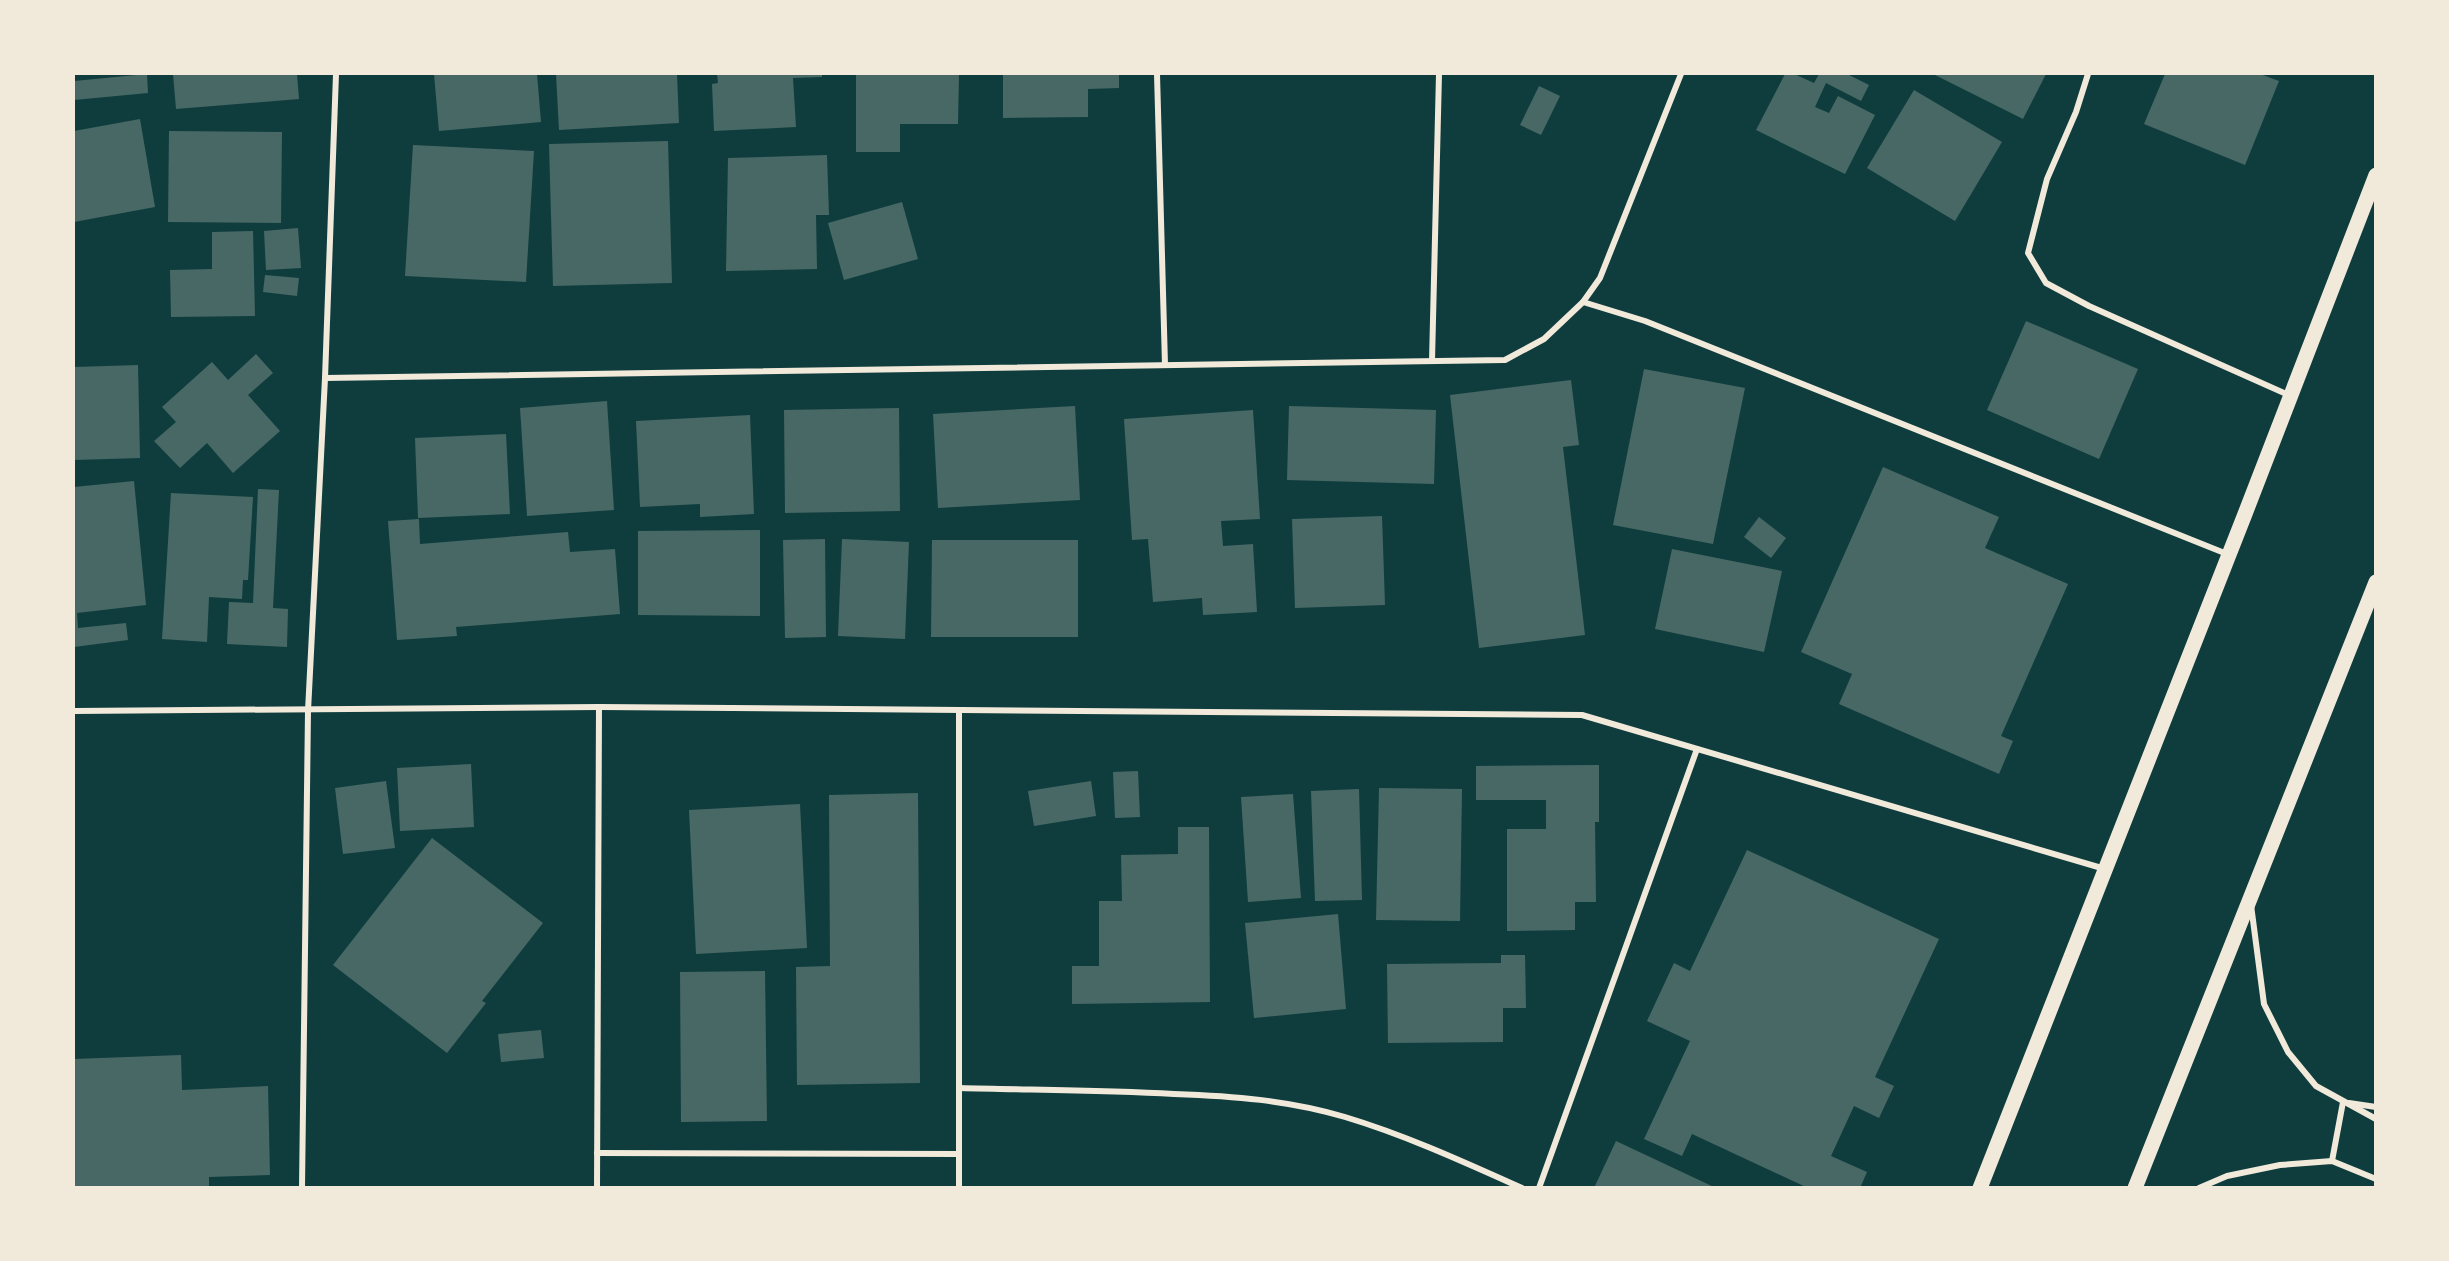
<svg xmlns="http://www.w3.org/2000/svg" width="2449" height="1261" viewBox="0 0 2449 1261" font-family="'Roboto Condensed',sans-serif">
<rect width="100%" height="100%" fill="#0f3d3e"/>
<g fill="#486865">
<polygon points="147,74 148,93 74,100 74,81"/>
<polygon points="173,74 297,74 299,99 176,109"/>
<polygon points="434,74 537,74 541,122 439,131"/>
<polygon points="556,74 677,74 679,123 559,130"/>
<polygon points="717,74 822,74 822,77 793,78 796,127 714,131 712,84 718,83"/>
<polygon points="856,74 959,74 958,124 900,124 900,152 856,152"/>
<polygon points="1003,74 1119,74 1119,88 1088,89 1088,117 1003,118"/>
<polygon points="1785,74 1794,74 1814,83 1819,74 1847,74 1869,85 1861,101 1826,83 1815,107 1829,113 1838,96 1875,115 1845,174 1756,130"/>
<polygon points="1935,74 2046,74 2023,119 1935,75"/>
<polygon points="2165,74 2260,74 2279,81 2245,165 2144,124"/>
<polygon points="1539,86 1560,96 1541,135 1520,125"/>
<polygon points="1914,90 2002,142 1955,221 1867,168"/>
<polygon points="140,119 155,207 74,222 74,131"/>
<polygon points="169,131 282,132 281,223 168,222"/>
<polygon points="668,141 672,283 553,286 549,144"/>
<polygon points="413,145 534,151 526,282 405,276"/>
<polygon points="827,155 829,215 816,215 817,269 726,271 728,158"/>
<polygon points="902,202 918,259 844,280 828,223"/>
<polygon points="298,228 301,268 266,270 264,231"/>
<polygon points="253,231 255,316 171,317 170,270 212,269 212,232"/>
<polygon points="265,275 299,278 297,296 263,292"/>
<polygon points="2026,321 2138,369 2099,459 1987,410"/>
<polygon points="256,354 273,373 248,395 280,431 233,473 207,443 180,468 154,441 176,422 162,407 212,362 228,380"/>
<polygon points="138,365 140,458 74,460 74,367"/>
<polygon points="1644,369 1745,388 1713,544 1613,525"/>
<polygon points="1571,380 1579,445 1563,447 1585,635 1479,648 1450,395"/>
<polygon points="607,401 614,510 527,516 520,408"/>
<polygon points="1075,406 1080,500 938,508 933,414"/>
<polygon points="1289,406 1436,410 1434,484 1287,480"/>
<polygon points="899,408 900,511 785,513 784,410"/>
<polygon points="1253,410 1260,519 1221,521 1223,546 1253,544 1257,612 1203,615 1202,598 1153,602 1148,539 1132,540 1124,419"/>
<polygon points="750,415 754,514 700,517 700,504 640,507 636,421"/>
<polygon points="506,434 510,514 418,518 415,438"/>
<polygon points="1883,467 1999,517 1985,548 2068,584 2001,736 2013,741 1999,774 1839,704 1852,674 1801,652"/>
<polygon points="134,481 146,605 77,613 78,628 126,623 128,640 74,647 74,487"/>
<polygon points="258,489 279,490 273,608 288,609 287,647 227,644 229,602 253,603"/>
<polygon points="171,493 253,497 248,580 243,580 242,599 209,597 207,642 162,639"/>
<polygon points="1382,516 1385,605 1295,608 1292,519"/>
<polygon points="1759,517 1786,538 1771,558 1744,537"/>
<polygon points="419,519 420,544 568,532 570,552 615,549 620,614 456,627 457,636 397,640 388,521"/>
<polygon points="760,530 760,616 638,615 638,531"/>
<polygon points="825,539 826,637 785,638 783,540"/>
<polygon points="842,539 909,542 905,639 838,636"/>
<polygon points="932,540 1078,540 1078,637 931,637"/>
<polygon points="1672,549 1782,571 1764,652 1655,629"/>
<polygon points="471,764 474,827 400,831 397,768"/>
<polygon points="1599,765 1599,822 1595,822 1596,902 1575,902 1575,930 1507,931 1507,829 1546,829 1546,800 1476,800 1476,766"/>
<polygon points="1138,771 1140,817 1115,818 1113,772"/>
<polygon points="386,781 395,848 343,854 335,788"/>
<polygon points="1091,781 1096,816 1034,826 1028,791"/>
<polygon points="1379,788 1462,789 1460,921 1376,920"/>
<polygon points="1359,789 1362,900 1315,901 1311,791"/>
<polygon points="918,793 920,1083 797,1085 796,967 830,966 829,795"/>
<polygon points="1293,794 1301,898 1248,902 1241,797"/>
<polygon points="800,804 807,948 696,954 689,810"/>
<polygon points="1178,827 1209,827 1210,1002 1072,1004 1072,966 1099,966 1099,901 1122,901 1121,855 1178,854"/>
<polygon points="432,838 543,923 482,1001 486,1003 447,1053 333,965"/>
<polygon points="1747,850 1939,939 1875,1077 1894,1086 1879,1118 1854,1106 1831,1156 1867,1172 1860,1188 1808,1188 1692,1134 1682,1156 1644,1139 1690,1041 1647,1021 1674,963 1690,971"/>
<polygon points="1338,914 1346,1009 1254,1018 1245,923"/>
<polygon points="1501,955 1525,955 1526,1008 1503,1008 1503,1042 1388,1043 1387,964 1501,963"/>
<polygon points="765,971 767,1121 681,1122 680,972"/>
<polygon points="541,1030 544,1058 501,1062 498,1034"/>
<polygon points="181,1055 182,1090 268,1086 270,1175 209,1177 209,1188 74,1188 74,1059"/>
<polygon points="1616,1141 1716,1188 1594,1188"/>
</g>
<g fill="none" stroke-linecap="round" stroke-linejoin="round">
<g stroke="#f1e9da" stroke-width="6">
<polyline points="1157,74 1165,365"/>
<polyline points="2088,74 2076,112 2047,179 2028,253 2046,283 2089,306 2291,396"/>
<polyline points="1583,302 1645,321 2227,554"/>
<polyline points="1432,361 1439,74"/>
<polyline points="325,378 1505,360 1544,339 1583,302 1600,278 1681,74"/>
<polyline points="959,710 959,1188"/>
<polyline points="74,711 599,707 1582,715 2105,869"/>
<polyline points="2251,905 2264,1004 2288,1052 2316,1086 2376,1119"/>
<path d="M960 1088C1031 1090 1102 1090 1174 1094 1231 1096 1289 1100 1345 1117 1405 1135 1464 1162 1522 1188"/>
<polyline points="2349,1103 2376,1107"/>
<polyline points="597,1153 959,1154"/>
<polyline points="2332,1161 2343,1102"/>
<polyline points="302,1188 308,711 325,378 336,74"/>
<polyline points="597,1188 599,707"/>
<polyline points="1539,1188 1697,749"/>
<polyline points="2199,1188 2227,1176 2280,1165 2332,1161 2376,1179"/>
</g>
<g stroke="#f1e9da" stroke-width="15">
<polyline points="1980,1188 2245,514 2376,175"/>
<polyline points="2135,1188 2376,582"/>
</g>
</g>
<rect width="2449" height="1261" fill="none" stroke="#f1e9da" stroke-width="150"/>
</svg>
